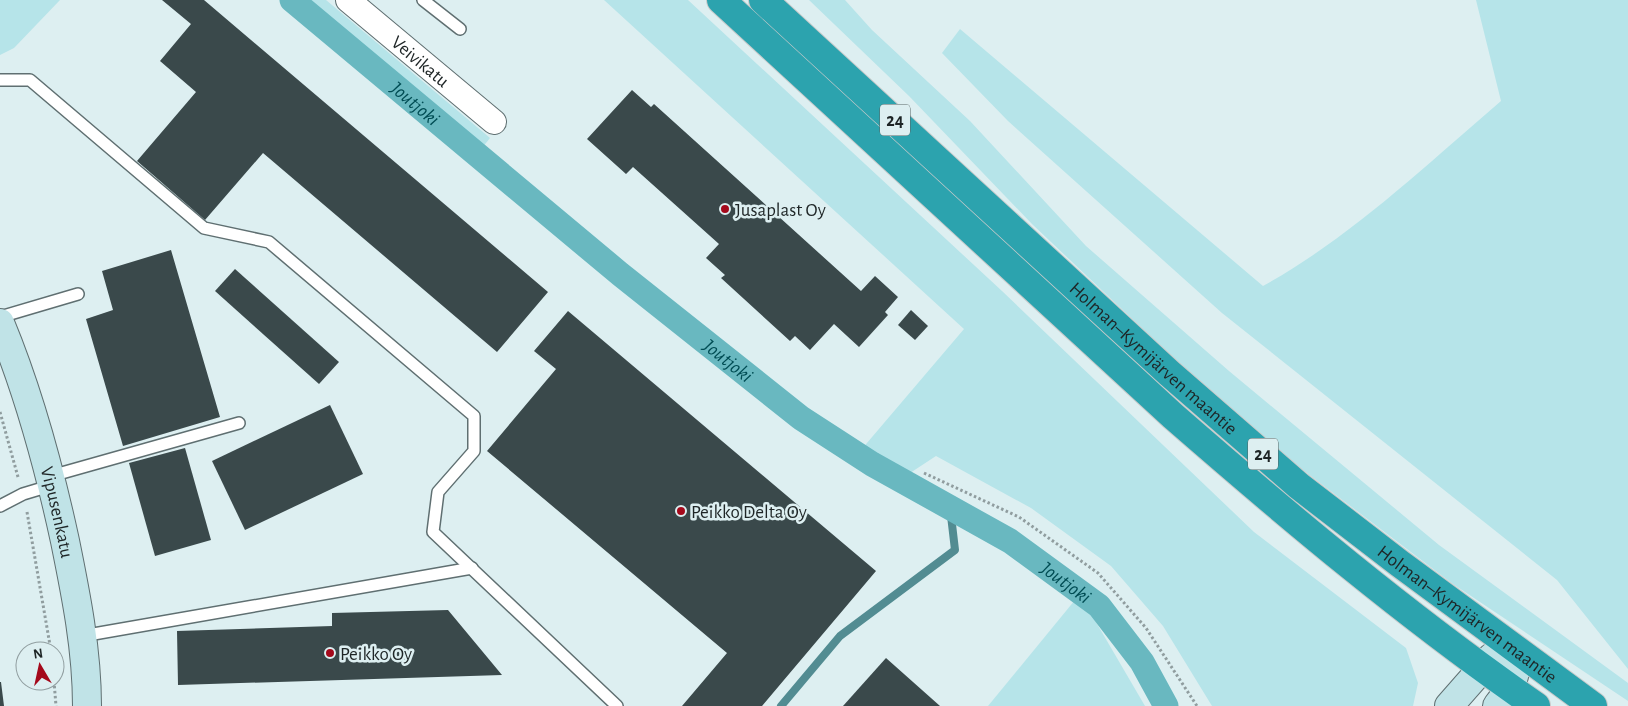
<svg xmlns="http://www.w3.org/2000/svg" width="1628" height="706" viewBox="0 0 1628 706" font-family="'Alegreya Sans',sans-serif">
<rect width="100%" height="100%" fill="#ddeff1"/>
<g fill="#b6e4e9">
<polygon points="0,0 60,0 14,48 0,55"/>
<polygon points="301,0 326,0 490,138 482,148"/>
<polygon points="604,0 688,0 1002,291 1254,532 1406,648 1418,683 1413,706 1212,706 1163,626 1111,566 1031,508 936,456 907,475 861,450 964,329"/>
<polygon points="809,0 845,0 872,30 970,121 1086,246 1229,371 1439,545 1628,683 1628,701 1453,584 1299,467 1183,367 1032,224 909,96"/>
<path d="M1476 0H1628V669L1557 580 1222 313 1008 121 942 53 960 29 1263 286C1350 238 1425 166 1501 101Z"/>
<polygon points="1075,600 1093,617 1145,706 988,706"/>
</g>
<g fill="none" stroke-linecap="round" stroke-linejoin="round">
<polyline stroke="#528c92" stroke-width="8" points="781,706 840,636 955,550 950,507"/>
<path stroke="#69b8c0" stroke-width="25" id="s1" d="M292 0 620 274 801 418 872 464 1010 541 1099 606 1142 662 1166 706"/>
</g>
<g fill="#3a494b">
<polygon points="162,0 204,0 548,292 497,352 263,153 205,220 137,161 196,92 160,61 191,24"/>
<polygon points="632,90 651,107 654,104 861,291 875,276 898,297 885,312 888,315 859,347 834,324 810,350 795,336 790,341 721,278 725,275 706,258 719,244 633,167 626,174 587,139"/>
<polygon points="171,250 220,417 123,446 86,319 113,310 102,271"/>
<polygon points="235,269 339,362 319,384 215,291"/>
<polygon points="911,310 928,326 915,340 898,325"/>
<polygon points="568,311 876,571 762,706 682,706 727,653 487,451 556,369 534,351"/>
<polygon points="330,405 363,474 245,530 212,461"/>
<polygon points="185,448 211,540 155,556 129,463"/>
<polygon points="448,610 502,675 178,685 177,631 332,626 332,613"/>
<polygon points="886,658 940,706 843,706"/>
<polygon points="0,682 1,682 4,706 0,706"/>
</g>
<g fill="none" stroke-linecap="round" stroke-linejoin="round">
<g stroke="#5f6f71" stroke-width="14">
<g id="lane">
<polyline points="423,0 460,29"/>
<polyline points="0,80 30,80 204,228 269,242 474,416 474,451 438,492 433,532 617,706"/>
<polyline points="0,317 78,294"/>
<polyline points="51,476 239,423"/>
<polyline points="0,506 23,494 53,485"/>
<polyline points="82,636 472,568"/>
</g>
</g>
<g stroke="#5f6f71" stroke-width="26">
<g id="street">
<path id="s2" d="M348 0 494 122"/>
</g>
</g>
<g stroke="#5f6f71" stroke-width="30">
<g id="secondary">
<path id="s3" d="M0 323C29 393 49 467 65 541 76 595 87 650 87 706"/>
<path d="M1449 706 1492 657 1514 649C1519 673 1512 687 1497 706"/>
</g>
</g>
<g stroke="#c9cbcb" stroke-width="30">
<g id="highway">
<path d="M721 0 1173 416C1290 518 1408 617 1536 706"/>
<path id="s4" d="M763 0 1169 373 1299 486 1399 563 1593 706"/>
</g>
</g>
<g stroke="#909d9f" stroke-width="3" stroke-dasharray="2.5 2.5" stroke-linecap="butt">
<polyline points="0,412 18,477"/>
<polyline points="924,473 1019,517 1098,573 1146,628 1197,706"/>
<polyline points="27,512 51,651"/>
<polyline points="54,681 56,706"/>
</g>
<use href="#lane" stroke="#fff" stroke-width="11"/>
<use href="#street" stroke="#fff" stroke-width="24"/>
<use href="#secondary" stroke="#c0e3e7" stroke-width="28"/>
<use href="#highway" stroke="#2ca3ae" stroke-width="28"/>
</g>
<g fill="#a4091b" stroke="#ddeff1" stroke-width="2">
<circle cx="725" cy="209" r="5"/>
<circle cx="681" cy="511" r="5"/>
<circle cx="330" cy="653" r="5"/>
</g>
<g text-anchor="middle" stroke-width="5" stroke-linejoin="round" paint-order="stroke">
<g fill="#ddeff1" stroke="#576263" stroke-width="1">
<rect x="880" y="104.5" width="30" height="31" rx="4"/>
<rect x="1248" y="438.5" width="30" height="31" rx="4"/>
</g>
<g font-size="18" font-weight="bold" fill="#1e2526">
<text x="895" y="126">24</text>
<text x="1263" y="460">24</text>
</g>
<g font-size="19" fill="#1e2526" stroke="#ddeff1">
<text dy="7" stroke="none"><textPath href="#s2" startOffset="95">Veivikatu</textPath></text>
<text dy="7" stroke="none"><textPath href="#s4" startOffset="530">Holman–Kymijärven maantie</textPath></text>
<text dy="7" stroke="none"><textPath href="#s3" startOffset="198">Vipusenkatu</textPath></text>
<text dy="7" stroke="none"><textPath href="#s4" startOffset="935">Holman–Kymijärven maantie</textPath></text>
</g>
<g font-size="19" fill="#1e2526" stroke="#ddeff1" text-anchor="start">
<text x="735" y="216">Jusaplast Oy</text>
<text x="691" y="518">Peikko Delta Oy</text>
<text x="340" y="660">Peikko Oy</text>
</g>
<g font-size="20" font-style="italic" fill="#014d54" stroke="#ddeff1">
<text dy="7" stroke="none"><textPath href="#s1" startOffset="161">Joutjoki</textPath></text>
<text dy="7" stroke="none"><textPath href="#s1" startOffset="566">Joutjoki</textPath></text>
<text dy="7" stroke="none"><textPath href="#s1" startOffset="971">Joutjoki</textPath></text>
</g>
</g>
<g transform="translate(40 666) rotate(351)"><circle r="24" fill="#ddeff1" stroke="#919ea0"/>
<path d="M0-4L9 19L0 12L-9 19Z" fill="#a4091b"/>
<text y="-8" font-size="14" font-weight="bold" text-anchor="middle" fill="#1e2526">N</text>
</g>
</svg>
